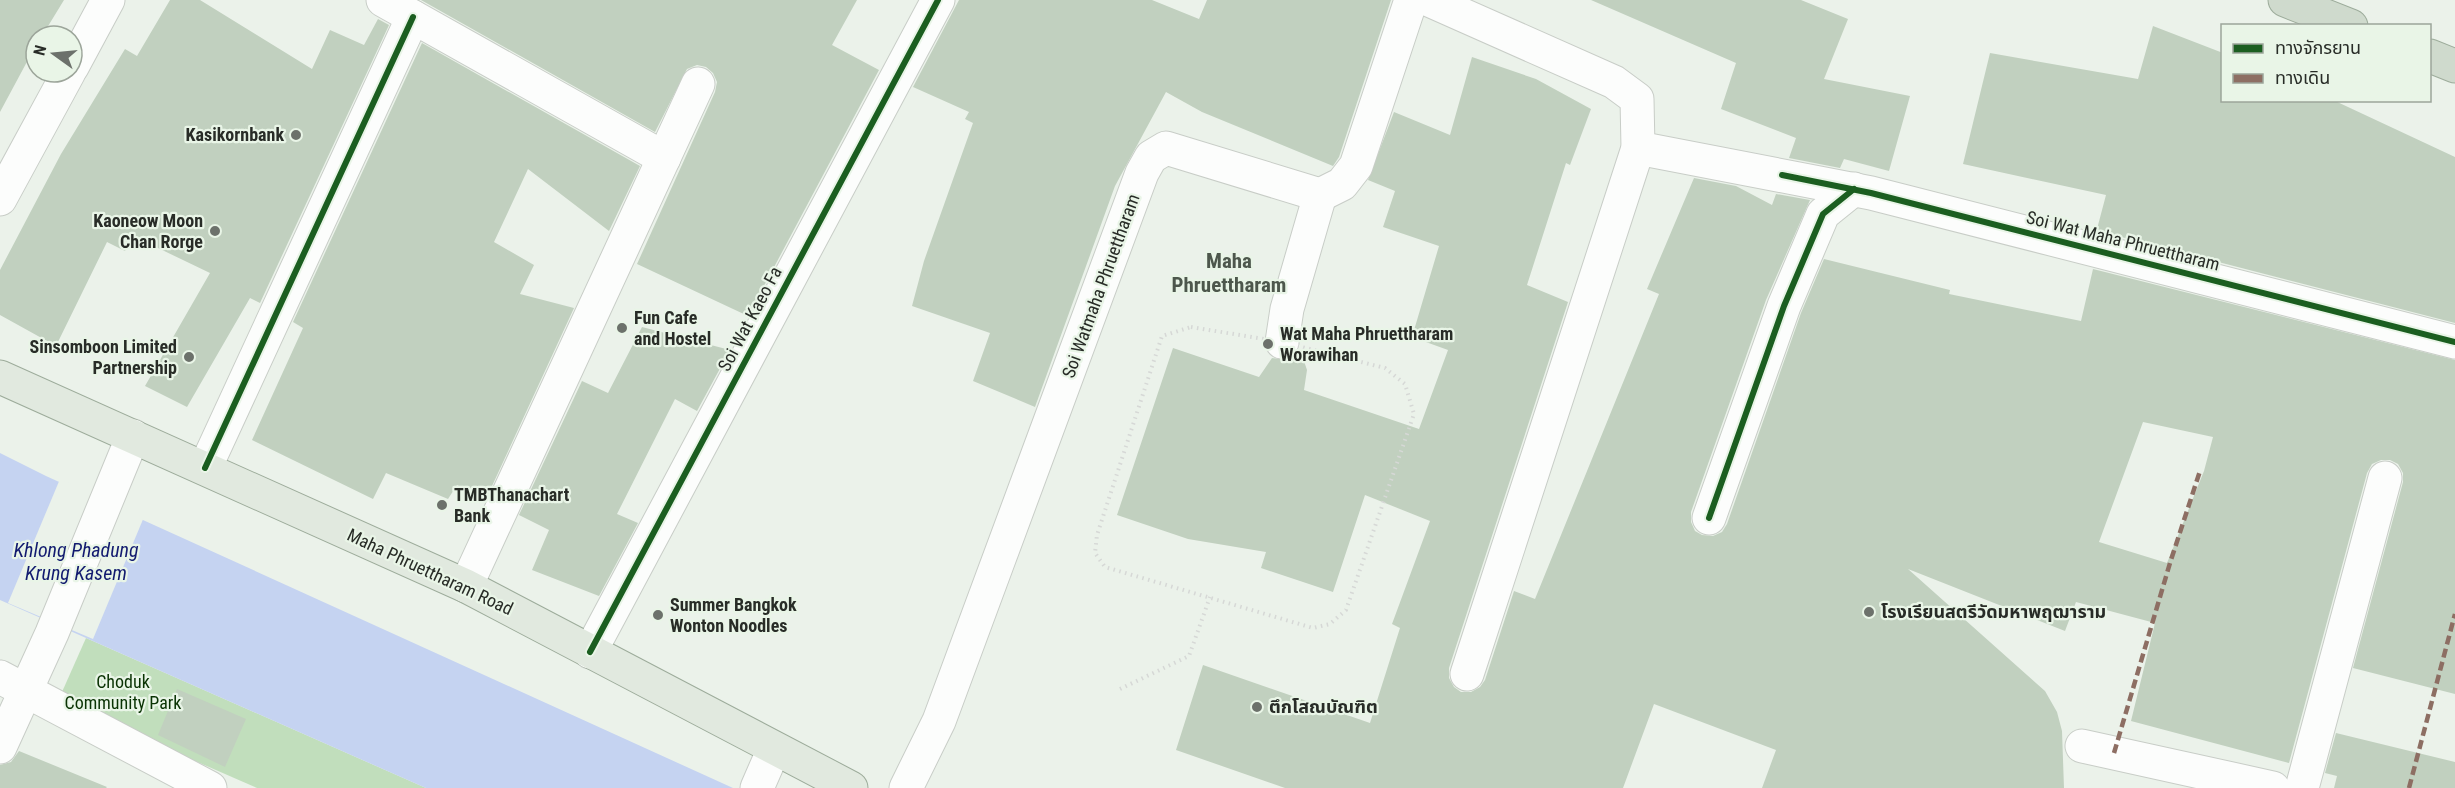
<svg xmlns="http://www.w3.org/2000/svg" width="2455" height="788" viewBox="0 0 2455 788" font-family="'Roboto Condensed','Noto Sans Thai',sans-serif">
<rect width="100%" height="100%" fill="#ebf2ea"/>
<polygon fill="#c1debc" points="86,638 426,788 257,788 58,701"/>
<polygon fill="#c5d3f1" points="0,453 46,476 733,788 426,788 0,600"/>
<polygon fill="#ebf2ea" points="60,479 144,517 93,639 8,603"/>
<g fill="#c1d0bf" fill-rule="evenodd">
<polygon points="0,0 64,0 42,36 36,36 36,45 0,112"/>
<polygon points="170,0 200,0 312,69 330,30 364,45 378,19 389,25 260,303 250,298 187,407 145,386 210,273 133,236 125,251 107,242 56,346 0,315 0,270 61,154 125,49 137,56"/>
<polygon points="421,0 857,0 832,45 879,70 748,316 637,264 715,92 717,82 713,73 706,67 697,65 687,69 655,132"/>
<polygon points="959,0 1152,0 1199,19 1207,0 1391,0 1339,157 1333,166 1202,112 1166,92 1115,186 1035,407 973,381 990,333 912,306 924,261 973,123 965,119 969,112 913,87"/>
<polygon points="1591,0 1801,0 1848,19 1824,79 1910,96 1889,171 1844,159 1840,168 1789,158 1796,138 1721,109 1736,63"/>
<polygon points="2153,26 2223,53 2223,100 2333,100 2455,157 2455,323 2102,232 2097,229 2106,195 1963,164 1990,53 2138,79"/>
<polygon points="422,43 640,166 609,231 528,169 494,242 534,265 520,294 574,308 486,499 457,485 448,499 386,473 373,499 252,440 303,328 293,322"/>
<path d="M1472 57 1536 79 1591 109 1570 165 1566 163 1527 285 1568 302 1449 668V678L1454 687 1461 692H1471L1480 687 1485 680 1514 591 1535 599 1659 294 1647 289 1694 178 1736 186 1772 205 1776 194 1810 200 1766 300 1691 512V522L1695 531 1702 535 1713 536 1722 532 1727 524 1801 313 1824 259 1950 290 1949 294 2081 321 2093 269 2455 360V694L2353 668 2403 482V473L2398 464 2390 460H2381L2372 464 2367 473 2289 763 2131 721 2155 623 2076 602 2065 631 1908 569 2045 691 2057 712 2062 731 2064 788H1762L1776 750 1654 704 1623 788H1285L1176 750 1203 665 1370 723 1400 628 1392 624 1430 521 1365 495 1333 592 1261 568 1266 552 1188 539 1117 515 1173 348 1259 377 1272 358 1288 360 1297 353 1303 358 1307 370 1304 390 1419 429 1448 350 1412 337 1439 246 1383 227 1395 191 1368 180 1394 112 1450 135ZM2143 422 2213 437 2204 471 2167 563 2099 542Z"/>
<polygon points="642,327 730,350 697,411 675,399 617,514 638,523 599,596 532,570 549,530 519,515 582,381 608,393"/>
<polygon points="177,689 246,719 225,767 158,735"/>
<polygon points="2336,733 2455,762 2455,788 2334,788 2337,776 2325,773"/>
<polygon points="19,751 107,787 106,788 0,788 0,765 11,762"/>
</g>
<g fill="none" stroke-linecap="round" stroke-linejoin="round">
<g stroke="#c8cdc7" stroke-width="35">
<g id="minor">
<polyline points="383,0 664,158"/>
<polyline points="1429,0 1614,82 1637,99 1638,148 1467,674"/>
<polyline points="72,67 108,0"/>
<polyline points="1638,148 1871,193 2455,342"/>
<polyline points="0,199 69,72"/>
<polyline points="1282,342 1287,309 1320,195"/>
<polyline points="205,468 413,17"/>
<polyline points="1709,518 1784,306 1823,214 1854,189"/>
<polyline points="466,586 698,84"/>
<polyline points="590,652 938,0"/>
<polyline points="0,677 210,788"/>
<polyline points="2082,746 2273,788"/>
<polyline points="0,747 52,633 133,436"/>
<polyline points="757,788 774,749"/>
<polyline points="906,788 939,721 1142,173 1151,157 1166,148 1320,195 1342,184 1356,166 1411,0"/>
<polyline points="2302,788 2385,478"/>
</g>
</g>
<g stroke="#9dac9b" stroke-width="35">
<polyline id="major" points="0,377 466,586 851,788"/>
</g>
<g stroke="#9dac9b" stroke-width="35">
<g id="highway">
<polyline points="2285,0 2351,26"/>
<polyline points="2430,56 2455,66"/>
</g>
</g>
<g stroke="#d6d8d6" stroke-width="4" stroke-dasharray="1.5 4.5" stroke-linecap="butt">
<polygon points="1191,327 1282,342 1385,368 1405,384 1414,414 1346,610 1330,624 1313,628 1105,567 1095,553 1097,535 1162,336"/>
<polyline points="1120,689 1189,656 1210,597"/>
</g>
<use href="#minor" stroke="#fcfdfc" stroke-width="33"/>
<use href="#major" stroke="#e1e9df" stroke-width="33"/>
<use href="#highway" stroke="#cfdacd" stroke-width="33"/>
<g stroke="#8d6e63" stroke-width="4.5" stroke-dasharray="9 4.5" stroke-linecap="butt">
<polyline points="2114,753 2170,563 2200,471"/>
<polyline points="2409,788 2455,614"/>
</g>
<g stroke="#e9f5e7" stroke-width="10">
<g id="cycleway">
<polyline points="1782,175 1871,193 2455,342"/>
<polyline points="205,468 413,17"/>
<polyline points="1709,518 1784,306 1823,214 1854,189"/>
<polyline points="590,652 938,0"/>
</g>
</g>
<use href="#cycleway" stroke="#1b5e20" stroke-width="6"/>
</g>
<g fill="#6c716b" stroke="#e9f5e7" stroke-width="2">
<circle cx="296" cy="135" r="6"/>
<circle cx="215" cy="231" r="6"/>
<circle cx="622" cy="328" r="6"/>
<circle cx="1268" cy="344" r="6"/>
<circle cx="189" cy="357" r="6"/>
<circle cx="442" cy="505" r="6"/>
<circle cx="1869" cy="612" r="6"/>
<circle cx="658" cy="615" r="6"/>
<circle cx="1257" cy="707" r="6"/>
</g>
<g text-anchor="middle" stroke-width="4.5" stroke-linejoin="round" paint-order="stroke">
<g font-size="18" font-weight="bold" fill="#282c27" stroke="#e9f5e7" text-anchor="start">
<text x="284" y="141" text-anchor="end">Kasikornbank</text>
<text x="203" y="227" text-anchor="end">Kaoneow Moon<tspan x="203" dy="21">Chan Rorge</tspan></text>
<text x="634" y="324">Fun Cafe<tspan x="634" dy="21">and Hostel</tspan></text>
<text x="1280" y="340">Wat Maha Phruettharam<tspan x="1280" dy="21">Worawihan</tspan></text>
<text x="177" y="353" text-anchor="end">Sinsomboon Limited<tspan x="177" dy="21">Partnership</tspan></text>
<text x="454" y="501">TMBThanachart<tspan x="454" dy="21">Bank</tspan></text>
<text x="670" y="611">Summer Bangkok<tspan x="670" dy="21">Wonton Noodles</tspan></text>
<text x="1881" y="618">โรงเรียนสตรีวัดมหาพฤฒาราม</text>
<text x="1269" y="713">ตึกโสณบัณฑิต</text>
</g>
<g font-size="18" fill="#282c27" stroke="#e9f5e7">
<text transform="translate(2123 241) rotate(14)" y="6">Soi Wat Maha Phruettharam</text>
<text transform="translate(1101 286) rotate(-70)" y="6">Soi Watmaha Phruettharam</text>
<text transform="translate(750 319) rotate(-62)" y="6">Soi Wat Kaeo Fa</text>
<text transform="translate(430 572) rotate(25)" y="6">Maha Phruettharam Road</text>
</g>
<g font-size="18" fill="#0a3304" stroke="#e9f5e7">
<text x="123" y="688">Choduk<tspan x="123" dy="21">Community Park</tspan></text>
</g>
<g font-size="20" font-style="italic" fill="#121a6f" stroke="#e9f5e7">
<text x="76" y="557">Khlong Phadung<tspan x="76" dy="23">Krung Kasem</tspan></text>
</g>
<g font-size="21" font-weight="bold" fill="#4d574c" stroke="#e9f5e7">
<text x="1229" y="268">Maha<tspan x="1229" dy="24">Phruettharam</tspan></text>
</g>
</g>
<rect x="2221" y="24" width="210" height="78" fill="#e9f5e7" stroke="#9ca59a" stroke-width="1.5"/>
<rect x="2233" y="44" width="30" height="9" fill="#1b5e20" stroke="#9ca59a" stroke-width="1.5"/>
<text x="2275" y="54" font-size="18" fill="#282c27">ทางจักรยาน</text>
<rect x="2233" y="74" width="30" height="9" fill="#8d6e63" stroke="#9ca59a" stroke-width="1.5"/>
<text x="2275" y="84" font-size="18" fill="#282c27">ทางเดิน</text>
<g transform="translate(54 54) rotate(285)"><circle r="28" fill="#e9f5e7" stroke="#9ca59a" stroke-width="1.5"/>
<path d="M0-4.5L10 22L0 15L-10 22Z" fill="#6c716b"/>
<text y="-9" font-size="16" font-weight="bold" text-anchor="middle" fill="#282c27">N</text>
</g>
</svg>
